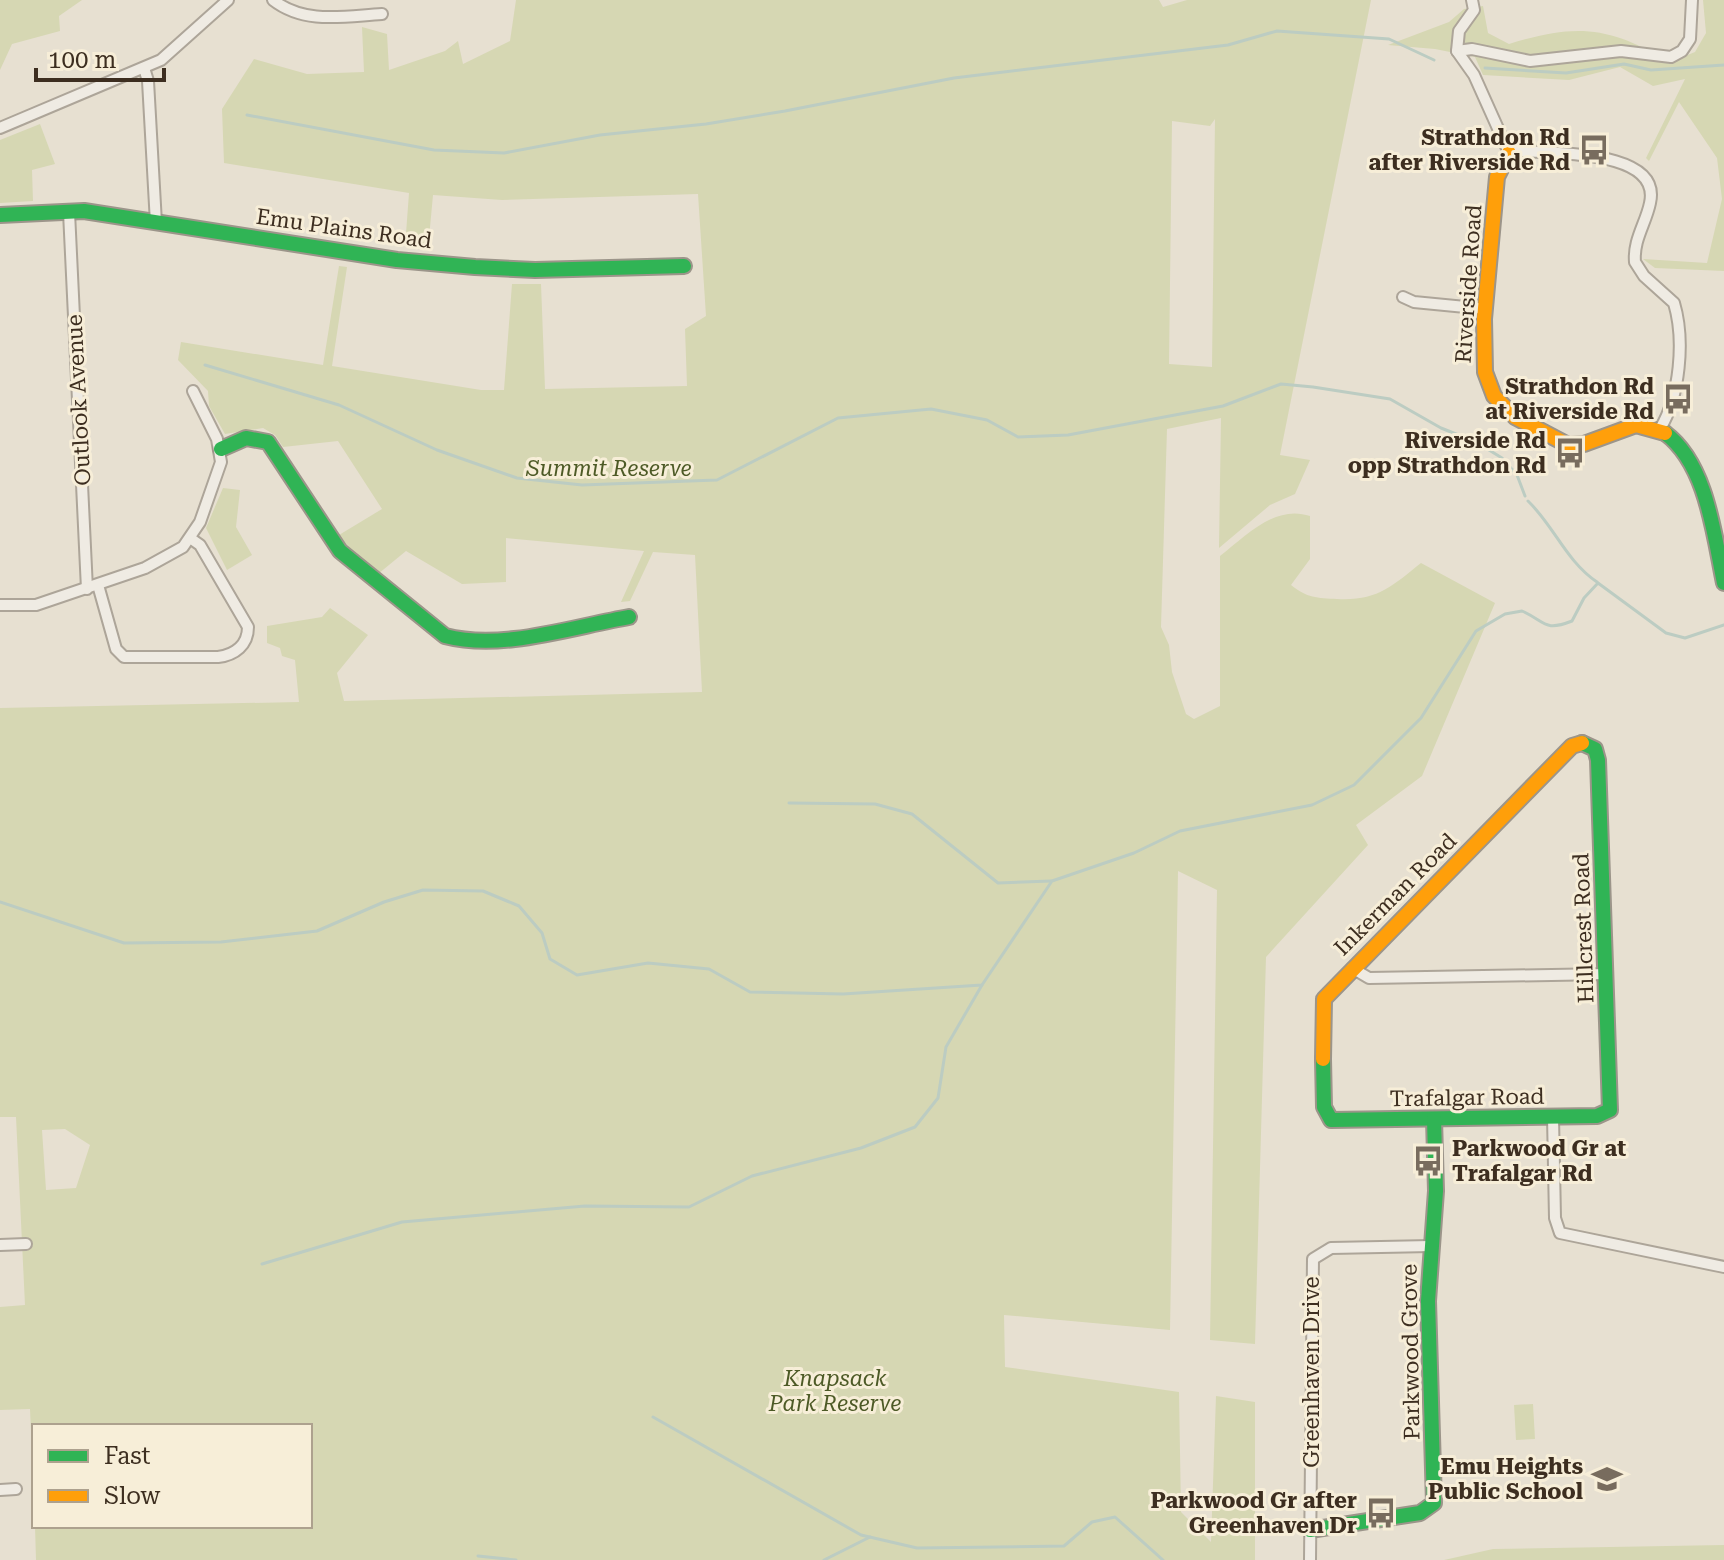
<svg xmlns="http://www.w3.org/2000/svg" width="1724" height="1560" viewBox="0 0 1724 1560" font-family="'Roboto Serif',serif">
<rect width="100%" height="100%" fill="#e7e0d1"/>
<g fill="#d6d7b3" fill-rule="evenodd">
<polygon points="0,0 82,0 59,16 60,31 12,44 0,70"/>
<path d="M516 0H1159L1163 7 1187 0H1371L1280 455 1310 460 1295 494 1270 505 1219 548 1221 418 1167 429 1161 627 1169 645 1172 672 1186 714 1194 719 1220 706V556C1246 536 1275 504 1310 516V559L1291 585C1307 598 1317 598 1337 599 1377 601 1391 587 1421 563L1495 603 1422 776 1356 825 1368 845 1266 957 1255 1344 1210 1340 1217 890 1178 871 1170 1330 1004 1315 1005 1367 1179 1392 1181 1512 1211 1542 1216 1396 1255 1402V1560H36L35 1526H310V1426H34V1499L30 1409 0 1410V1307L25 1305 16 1117H0V708L299 702 295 660 282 656 280 648 267 643V626L322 617 330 608 368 635 337 673 344 701 702 692 695 555 653 552 630 601 621 602 644 551 506 538V582L462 584 406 551 378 574 349 551 339 535 382 509 338 441 283 447 275 435 263 428 225 434 209 406 208 391 178 360 181 342 323 365 339 266 347 267 332 366 481 390H504L512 284H541L545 389 687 386 685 329 706 316 698 194 502 200 433 195 428 249 405 247 409 193 224 163 222 109 254 59 307 74 364 72 362 27 387 34 389 70 445 51 458 41 463 64 510 41ZM1215 119 1212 367 1169 364 1172 121 1210 126ZM65 1129 90 1145 76 1188 46 1190 42 1130Z"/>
<path d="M1703 0H1724V271L1655 268 1643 259 1707 263 1722 199 1717 158 1679 102 1649 161 1646 158 1685 79 1653 86 1620 67 1569 80 1483 75 1475 57 1435 49 1388 45 1449 22 1464 9 1483 6 1488 33 1509 44C1576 23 1609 26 1670 62L1695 52 1706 33Z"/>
<polygon points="40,124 55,164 32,170 33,201 0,203 0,140"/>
<polygon points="223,488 240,490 236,527 252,555 227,570 206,528"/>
<polygon points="1533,1404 1535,1439 1516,1440 1514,1405"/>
<polygon points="1724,1545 1724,1560 1444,1560 1493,1549"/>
</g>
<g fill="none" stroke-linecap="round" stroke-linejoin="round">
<g stroke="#bcccc2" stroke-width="3">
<polyline points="1485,68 1566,73 1624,64 1651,70 1724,65"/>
<polyline points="247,115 434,150 504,153 600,135 706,124 785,111 954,78 1228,45 1277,31 1389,39 1434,60"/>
<polyline points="205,365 339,405 437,450 517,478 582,485 717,480 838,418 931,409 987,420 1018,437 1068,435 1223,406 1281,384 1313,387 1390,399 1441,428 1476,442 1502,458 1517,475 1525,496"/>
<path d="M1528 501C1554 526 1566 561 1597 582"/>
<polyline points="789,803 875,804 912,814 998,883 1051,881"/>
<path d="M0 902 124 943 221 942 317 931 384 902 423 890 483 891 519 906 542 933 550 959 577 975 648 963 709 969 750 992 843 994 982 985 1052 881 1134 853 1180 831 1312 805 1354 785 1421 718 1476 631 1505 614 1522 611C1546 622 1544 632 1572 621L1584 598 1598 583 1666 633 1685 638 1724 625"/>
<polyline points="262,1264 402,1222 585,1206 689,1207 752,1176 861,1148 915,1127 938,1098 946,1047 982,985"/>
<polyline points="653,1417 861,1535 917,1548 1064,1546 1092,1522 1115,1517 1163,1560"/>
<polyline points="478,1556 516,1560"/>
<polyline points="824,1560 870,1537"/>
</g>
<g stroke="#ada599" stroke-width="14">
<g id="street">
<path d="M273 0C305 25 345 16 382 14"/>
<polyline points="1457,51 1459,31 1474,10 1472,0"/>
<polyline points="144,68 148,81 156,223"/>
<polyline points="0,128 161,60 228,0"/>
<polyline points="69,212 87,589"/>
<polyline points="1403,297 1414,302 1486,309"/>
<path d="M1660 429C1680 396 1685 340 1674 303L1644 276 1635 262C1633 240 1646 223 1650 203 1662 150 1556 154 1523 151L1509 153 1474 75 1457 51 1472 49 1530 61 1621 51 1671 57 1682 51 1690 39 1692 0"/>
<path d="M98 585 116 649 124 657H218C235 655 248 645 248 627L200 545 190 538"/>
<polyline points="0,605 36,605 145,568 183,547 200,522 221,462 217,439 193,391"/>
<polyline points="1352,968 1369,978 1607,974"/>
<polyline points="1553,1117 1555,1218 1560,1233 1724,1267"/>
<polyline points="0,1245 26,1244"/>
<polyline points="0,1490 16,1489"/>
<polyline points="1310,1560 1313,1259 1331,1248 1431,1246"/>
</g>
</g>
<g stroke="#9c958a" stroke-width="18">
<g id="fast">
<polyline points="0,215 84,211 397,260 475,267 535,270 684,266"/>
<path d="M1665 433C1707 464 1714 535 1724 583"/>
<path d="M221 449 246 438 268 442 340 551 445 636C502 651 572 627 629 617"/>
<polyline points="1323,1059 1324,1107 1331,1120 1597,1116 1610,1110 1598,760 1595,749 1582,743"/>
<polyline points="1310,1530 1420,1513 1434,1503 1428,1301 1436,1191 1434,1119"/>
</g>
</g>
<g stroke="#9c958a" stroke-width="18">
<g id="slow">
<polyline points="1509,153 1497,177 1484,319 1485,372 1494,396 1515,417 1568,445 1584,444 1636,425 1665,433"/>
<polyline points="1323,1059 1324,999 1572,746 1582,743"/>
</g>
</g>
<use href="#street" stroke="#efebe3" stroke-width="10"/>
<use href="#fast" stroke="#30b455" stroke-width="14"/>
<use href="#slow" stroke="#ff9f0a" stroke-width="14"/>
</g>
<defs>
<g id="bus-bare" transform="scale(2.4)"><path d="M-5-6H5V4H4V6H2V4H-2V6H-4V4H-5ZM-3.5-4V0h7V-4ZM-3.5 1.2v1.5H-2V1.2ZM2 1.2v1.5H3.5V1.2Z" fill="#786c5e" stroke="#f7eed8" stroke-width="2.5" paint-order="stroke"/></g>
<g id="school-bare" transform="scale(2.4)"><path d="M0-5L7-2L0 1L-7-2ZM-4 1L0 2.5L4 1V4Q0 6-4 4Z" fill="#786c5e" stroke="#f7eed8" stroke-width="2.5" paint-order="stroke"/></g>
</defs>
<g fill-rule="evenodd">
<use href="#bus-bare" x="1594" y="150"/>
<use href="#bus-bare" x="1678" y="399"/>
<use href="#bus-bare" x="1570" y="453"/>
<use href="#bus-bare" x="1428" y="1161"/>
<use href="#school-bare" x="1607" y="1479"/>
<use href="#bus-bare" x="1381" y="1513"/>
</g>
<g text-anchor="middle" stroke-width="6" stroke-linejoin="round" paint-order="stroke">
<g font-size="22" font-weight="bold" fill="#3d2e20" stroke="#f7eed8" text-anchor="end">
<text x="1570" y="145">Strathdon Rd<tspan x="1570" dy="25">after Riverside Rd</tspan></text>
<text x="1654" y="394">Strathdon Rd<tspan x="1654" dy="25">at Riverside Rd</tspan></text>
<text x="1546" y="448">Riverside Rd<tspan x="1546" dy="25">opp Strathdon Rd</tspan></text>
<text x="1452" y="1156" text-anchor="start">Parkwood Gr at<tspan x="1452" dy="25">Trafalgar Rd</tspan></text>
<text x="1583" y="1474">Emu Heights<tspan x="1583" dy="25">Public School</tspan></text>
<text x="1357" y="1508">Parkwood Gr after<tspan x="1357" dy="25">Greenhaven Dr</tspan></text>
</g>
<g font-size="22" fill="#3d2e20" stroke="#f7eed8">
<text transform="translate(344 228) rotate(8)" y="8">Emu Plains Road</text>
<text transform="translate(1468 284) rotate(-86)" y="8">Riverside Road</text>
<text transform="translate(78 400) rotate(-93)" y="8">Outlook Avenue</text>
<text transform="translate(1395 894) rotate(-45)" y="8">Inkerman Road</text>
<text transform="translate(1583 928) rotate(-92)" y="8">Hillcrest Road</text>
<text transform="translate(1467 1097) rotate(-1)" y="8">Trafalgar Road</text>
<text transform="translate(1410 1352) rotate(-91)" y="8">Parkwood Grove</text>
<text transform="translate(1311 1372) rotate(-90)" y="8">Greenhaven Drive</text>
</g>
<g font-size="22" font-style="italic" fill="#4d5a26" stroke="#f7eed8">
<text x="609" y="476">Summit Reserve</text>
<text x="835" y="1386">Knapsack<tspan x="835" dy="25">Park Reserve</tspan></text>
</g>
</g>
<rect x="32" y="1424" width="280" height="104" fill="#f7eed8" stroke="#ada18e" stroke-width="2"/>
<rect x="48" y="1450" width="40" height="12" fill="#30b455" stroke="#ada18e" stroke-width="2"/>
<text x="104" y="1464" font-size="24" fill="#3d2e20">Fast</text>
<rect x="48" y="1490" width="40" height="12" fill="#ff9f0a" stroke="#ada18e" stroke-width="2"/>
<text x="104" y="1504" font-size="24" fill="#3d2e20">Slow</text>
<path d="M36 68v12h128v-12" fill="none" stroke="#3d2e20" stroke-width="4"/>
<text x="48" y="68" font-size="24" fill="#3d2e20" stroke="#f7eed8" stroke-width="6" paint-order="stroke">100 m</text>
</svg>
